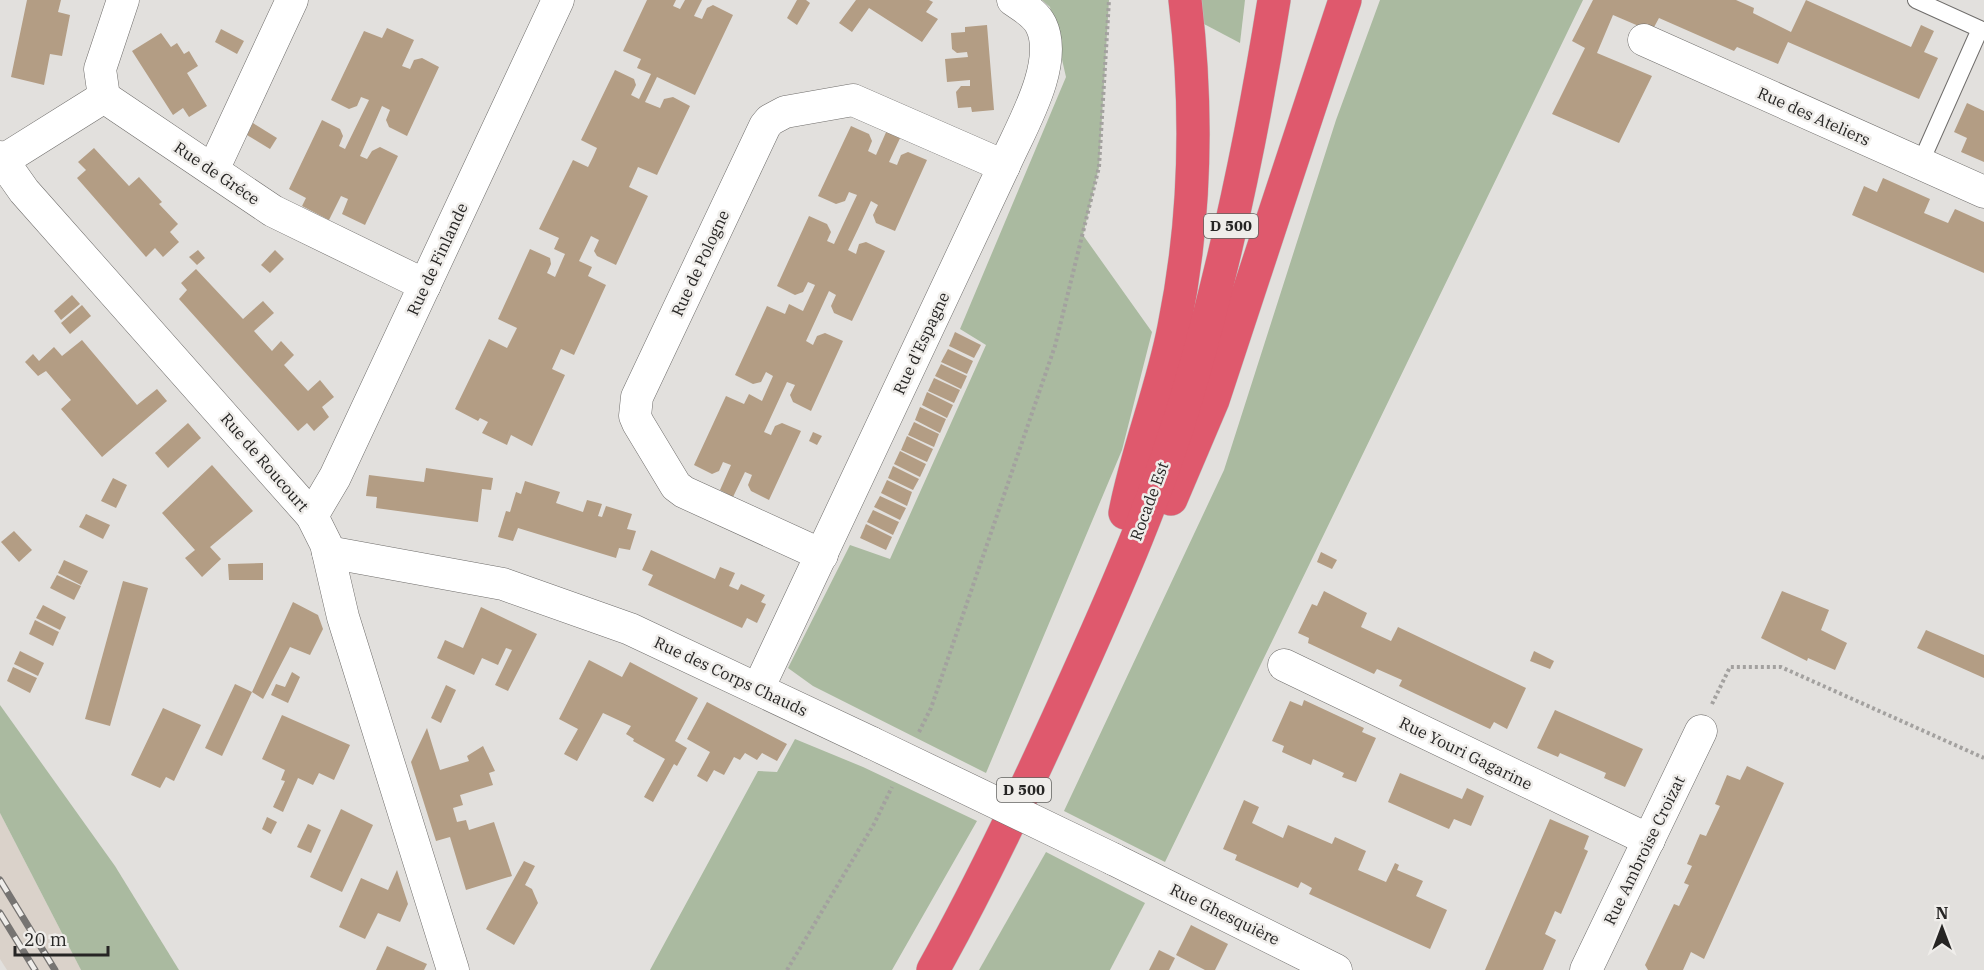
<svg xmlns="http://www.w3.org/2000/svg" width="1984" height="970" viewBox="0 0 1984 970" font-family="'IBM Plex Serif',serif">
<rect width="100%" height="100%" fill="#e2e0dd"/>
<polygon fill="#dad2ca" points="0,813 81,970 7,970 0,959"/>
<g fill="#aabaa0">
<polygon points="1042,0 1109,0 1099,167 1083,235 1152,332 1122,450 986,773 813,686 788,668 850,545 890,559 986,345 960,329 1066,77 1050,7"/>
<polygon points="1200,0 1245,0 1240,43 1204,24"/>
<polygon points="1380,0 1583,0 1165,862 1064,811 1224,470 1336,120"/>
<polygon points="0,705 115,866 179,970 81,970 0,813"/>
<polygon points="795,739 863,767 977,821 892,970 650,970 758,771 777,772"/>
<polygon points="1046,852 1145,903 1110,970 979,970"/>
</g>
<g fill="#b39d84">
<polygon points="27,0 61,0 58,12 70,15 62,56 50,54 44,85 11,77"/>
<polygon points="647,0 676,0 673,6 680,9 685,0 702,0 694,16 702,19 707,8 713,5 733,15 695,95 657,77 645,102 660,108 664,99 673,97 690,106 657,175 638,167 629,187 648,196 616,265 597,256 594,251 599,240 591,236 579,261 592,267 588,276 606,285 574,355 561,349 552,369 565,375 532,446 511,435 507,445 482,433 488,422 480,418 478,421 455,409 489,339 507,348 517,328 498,319 530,249 550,258 551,264 547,273 555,277 565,254 554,249 559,238 539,229 573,160 588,167 593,157 597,148 581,140 615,70 634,79 636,85 631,95 639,99 651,74 637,68 641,59 623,51"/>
<polygon points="797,0 806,0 810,3 797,25 787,18"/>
<polygon points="856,0 929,0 933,2 926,12 938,19 922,42 869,8 852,32 839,23"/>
<polygon points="1593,0 1736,0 1754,8 1753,13 1791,32 1806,0 1911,47 1921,25 1934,31 1924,52 1938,58 1919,99 1788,42 1778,64 1737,47 1734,51 1659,18 1653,29 1648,30 1613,15 1597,53 1652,76 1619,143 1552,114 1585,48 1572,41"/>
<polygon points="987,25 994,110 972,112 971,107 958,108 956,92 961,86 970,86 970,80 947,82 945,59 968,57 967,52 957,53 952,49 951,33 965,32 965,27"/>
<polygon points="387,28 414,40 402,66 410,69 414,60 422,58 439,67 407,136 389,127 386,120 390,110 382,106 360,156 367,159 372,151 380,147 398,156 365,225 342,214 348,199 341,196 329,220 302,206 306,198 289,189 322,120 340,129 343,136 339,146 345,149 369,100 361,97 357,106 349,109 331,100 364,31 382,38"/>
<polygon points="221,29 244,41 237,54 215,42"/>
<polygon points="161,33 171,47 177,43 184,54 189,51 198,66 187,73 207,106 189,117 183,108 173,115 132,51"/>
<polygon points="1967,103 1984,111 1984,162 1961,152 1967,138 1954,132"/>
<polygon points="253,123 277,138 270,149 247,135"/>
<polygon points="851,126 869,134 872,141 868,151 876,155 887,130 901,136 889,162 897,165 901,155 908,152 927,160 895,231 876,223 873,215 878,205 871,201 859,227 848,250 856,254 859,244 866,242 885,251 852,321 834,313 831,306 836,295 829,291 806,341 813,345 817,336 825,333 843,341 811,411 793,402 790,395 795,385 787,382 764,432 771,435 775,426 782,423 801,431 769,500 751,491 748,485 752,475 745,472 733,497 720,490 731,465 723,462 719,471 712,474 694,465 726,396 744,404 749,394 762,401 773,376 766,372 761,382 753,384 735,375 767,306 785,314 789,304 803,311 815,285 808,282 803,292 795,295 777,286 809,216 827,224 831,232 827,241 834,244 857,195 849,192 845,201 836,204 818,196"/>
<polygon points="94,148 129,186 139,177 162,202 159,204 178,224 170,232 179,242 163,257 155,248 146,257 77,178 86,170 78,162"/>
<polygon points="1883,178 1930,199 1924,213 1948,223 1955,209 1984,222 1984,273 1852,215 1864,186 1877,192"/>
<polygon points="198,250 205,258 197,265 189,257"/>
<polygon points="275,250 284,259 270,273 261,265"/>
<polygon points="196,269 243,319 263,301 274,313 254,331 272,351 281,341 294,355 284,365 308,391 320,380 334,397 322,407 329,417 314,431 307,423 298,431 179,299 187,290 181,283"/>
<polygon points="72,295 80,304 61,320 54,311"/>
<polygon points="82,305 91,316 70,334 61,323"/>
<polygon points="955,332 981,345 974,358 949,346"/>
<polygon points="82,340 137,405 157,389 167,401 102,457 61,409 71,400 46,371 38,376 25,362 33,354 39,361 54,347 62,356"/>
<polygon points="948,349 973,361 967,374 941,362"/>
<polygon points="941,364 967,376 961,389 935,376"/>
<polygon points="934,378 960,390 954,403 928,391"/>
<polygon points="927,392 953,405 947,418 922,405"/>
<polygon points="920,407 946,419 940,433 915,420"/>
<polygon points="914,422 939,434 934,447 908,435"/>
<polygon points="188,423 201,438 168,468 155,453"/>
<polygon points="813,432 822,436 817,445 809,441"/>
<polygon points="907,436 933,449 927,462 901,450"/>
<polygon points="900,451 926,464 920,477 894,464"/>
<polygon points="212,465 253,511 210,547 221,559 202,577 185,558 195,550 162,513"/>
<polygon points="893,466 919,479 913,490 888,478"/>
<polygon points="426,468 493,478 491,490 482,489 478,522 376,508 377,497 366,496 369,475 424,482"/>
<polygon points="113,478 127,485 116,508 101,501"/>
<polygon points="887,480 912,492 907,506 881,493"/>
<polygon points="525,481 560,492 556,503 583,512 587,500 602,504 598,516 602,517 606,506 632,514 627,529 636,531 630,550 619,548 616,558 518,528 513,541 498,537 506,511 510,512 516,492 521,494"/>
<polygon points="880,496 906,508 900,520 874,507"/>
<polygon points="873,510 899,522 893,535 867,522"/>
<polygon points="86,514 110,525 103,539 79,527"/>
<polygon points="866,524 892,537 886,550 860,538"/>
<polygon points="14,531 32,550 19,562 1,542"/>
<polygon points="651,550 715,579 720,567 735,573 729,586 738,590 741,584 765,595 761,602 766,604 757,623 747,618 742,628 648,585 653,575 642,570"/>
<polygon points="1321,552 1337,560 1332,569 1317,562"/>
<polygon points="64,560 88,571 81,585 58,573"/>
<polygon points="263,563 263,580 229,580 228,564"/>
<polygon points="57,575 81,586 74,600 50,588"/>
<polygon points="123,581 148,588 110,726 85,719"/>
<polygon points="1324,591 1367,613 1361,627 1391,641 1398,627 1526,688 1507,729 1494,722 1490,729 1399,686 1402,680 1377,669 1374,674 1308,643 1309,638 1298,633 1312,604 1317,606"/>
<polygon points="1782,591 1829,610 1821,630 1847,643 1835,670 1808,658 1807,661 1761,638"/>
<polygon points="293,602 318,615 323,629 310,655 290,647 263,699 252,692"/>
<polygon points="43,605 66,617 60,630 36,618"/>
<polygon points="481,607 537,634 508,691 495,685 512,650 506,648 498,665 482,658 474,675 437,658 445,640 463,648"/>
<polygon points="35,620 59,632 53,646 29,634"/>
<polygon points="1926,630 1984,655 1984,678 1917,648"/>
<polygon points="20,651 44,663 38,676 14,664"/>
<polygon points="1534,651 1554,661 1550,669 1530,661"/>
<polygon points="589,660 622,677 630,662 698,698 675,741 687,748 677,766 674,764 653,802 644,797 665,759 633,741 634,739 626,734 631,726 603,713 577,761 564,754 578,729 559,719"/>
<polygon points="13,667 37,678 30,693 7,681"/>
<polygon points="292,672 300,677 288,703 271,695 276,684 285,687"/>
<polygon points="235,684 252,692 222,756 205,748"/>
<polygon points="446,685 456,690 441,723 431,718"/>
<polygon points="1304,700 1364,728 1362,732 1376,738 1356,782 1342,777 1344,773 1313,759 1311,765 1282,752 1284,746 1272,741 1290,701 1302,706"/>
<polygon points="707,702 787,744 777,761 762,753 757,760 745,753 740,760 734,757 724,775 714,770 707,782 697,776 710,752 687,739"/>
<polygon points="163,708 201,725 174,781 166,777 160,788 131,775"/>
<polygon points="1555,710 1643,749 1625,787 1604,778 1606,773 1560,753 1558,757 1537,748"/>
<polygon points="282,715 350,745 334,780 319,773 313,785 298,778 283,812 273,807 285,781 281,780 285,770 262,759"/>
<polygon points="427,728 440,770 469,761 467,756 483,746 495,771 489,773 493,785 460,795 463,805 453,808 457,822 466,820 469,830 494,822 512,876 466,890 450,837 436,841 411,762"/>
<polygon points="1747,766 1784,783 1704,959 1691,952 1683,970 1648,970 1645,965 1674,904 1679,906 1689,885 1684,883 1692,866 1687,864 1700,834 1706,836 1720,806 1715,804 1727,775 1740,780"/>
<polygon points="1400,773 1462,799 1467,788 1484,796 1471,826 1454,819 1449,829 1388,802"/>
<polygon points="1244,800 1259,807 1252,823 1283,838 1288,825 1332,844 1335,837 1366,851 1358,870 1386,882 1395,863 1399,865 1397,870 1423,881 1416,896 1447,910 1430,949 1309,894 1312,888 1301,882 1298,888 1235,860 1237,855 1223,849"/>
<polygon points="341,809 373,825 342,892 310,877"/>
<polygon points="267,817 277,822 271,834 262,829"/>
<polygon points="1550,819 1589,836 1584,849 1588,851 1561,914 1555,911 1545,934 1556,940 1543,970 1485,970"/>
<polygon points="308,824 321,830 311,853 297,847"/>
<polygon points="524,861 535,866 525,885 532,889 538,903 514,945 486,929"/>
<polygon points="397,870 408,904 400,922 378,913 365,939 339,927 361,878 388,890"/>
<polygon points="1191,925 1228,944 1215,970 1205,970 1176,955"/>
<polygon points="387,946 427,964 424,970 376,970"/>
<polygon points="1159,950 1175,958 1169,970 1149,970"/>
</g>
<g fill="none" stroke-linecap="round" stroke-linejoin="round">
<g stroke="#6f6d6b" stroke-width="18">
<polyline id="lane" points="1916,0 1980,29 1920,164"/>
</g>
<g stroke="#6f6d6b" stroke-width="33">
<g id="street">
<polyline points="123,0 100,69 104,97 273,211 425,285"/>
<polyline points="1644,40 1984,192"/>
<polyline points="0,157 24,191 312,516 326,544 343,617 453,970"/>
<polyline points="2,161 104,97"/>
<polyline points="213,170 292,0"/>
<polyline points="312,516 335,477 558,0"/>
<polyline points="328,552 503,584 630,629 872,743"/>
<polyline points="822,555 684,492 676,486 638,423 635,416 637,397 765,126 770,120 785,112 853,100 1004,166"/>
<polyline points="1284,665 1649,840"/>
<path d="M758 689 1004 166C1020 129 1060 64 1041 25 1035 13 1023 7 1013 0"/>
<polyline points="1113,859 1336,970"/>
<polyline points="1586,970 1701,731"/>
</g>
</g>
<g stroke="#bebebd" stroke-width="34">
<g id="highway">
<polyline points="1171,499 1213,400 1345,0"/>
<path d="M1125 513C1137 450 1162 390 1174 327 1196 219 1198 110 1185 0"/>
<path d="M933 970C986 875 1032 776 1077 676 1118 585 1159 491 1187 396 1225 266 1253 133 1274 0"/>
</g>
</g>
<g stroke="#a3a19f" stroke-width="4" stroke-dasharray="3 3" stroke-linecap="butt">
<polyline points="1712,704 1730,667 1781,667 1984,758"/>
<polyline points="919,732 931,708 1055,346 1099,167 1109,0"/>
<polyline points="787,970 874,824 892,787"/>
</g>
<use href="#lane" stroke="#fff" stroke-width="16"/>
<use href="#street" stroke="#fff" stroke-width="32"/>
<use href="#highway" stroke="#df596d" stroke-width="33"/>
<g stroke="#767472" stroke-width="7">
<g id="rail">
<polyline points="0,880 55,970"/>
<polyline points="0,913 35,970"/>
</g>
</g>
<use href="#rail" stroke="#efedea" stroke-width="4.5" stroke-dasharray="14" stroke-linecap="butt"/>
<g stroke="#6f6d6b" stroke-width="33" stroke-linecap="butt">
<polyline id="street-bridge" points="872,743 1113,859"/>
</g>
<use href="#street-bridge" stroke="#fff" stroke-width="32"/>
</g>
<g text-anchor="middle" stroke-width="5" stroke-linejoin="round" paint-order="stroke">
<g fill="#efedea" stroke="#62615f" stroke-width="1.5">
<rect x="1204" y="214" width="54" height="24" rx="4.5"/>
<rect x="997" y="778" width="54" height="24" rx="4.5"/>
</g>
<g font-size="15" font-weight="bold" fill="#262524">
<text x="1231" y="231">D 500</text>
<text x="1024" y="795">D 500</text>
</g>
<g font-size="16" fill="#262524" stroke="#efedea">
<text transform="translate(1814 116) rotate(24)" y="6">Rue des Ateliers</text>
<text transform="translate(217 173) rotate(34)" y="6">Rue de Gréce</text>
<text transform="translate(437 259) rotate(-65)" y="6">Rue de Finlande</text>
<text transform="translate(700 263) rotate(-65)" y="6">Rue de Pologne</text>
<text transform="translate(921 343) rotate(-65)" y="6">Rue d'Espagne</text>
<text transform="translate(265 462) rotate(49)" y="6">Rue de Roucourt</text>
<text transform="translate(1149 501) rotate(-70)" y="6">Rocade Est</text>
<text transform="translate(731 676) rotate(25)" y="6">Rue des Corps Chauds</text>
<text transform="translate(1466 753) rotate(26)" y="6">Rue Youri Gagarine</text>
<text transform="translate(1644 850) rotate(-64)" y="6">Rue Ambroise Croizat</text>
<text transform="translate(1225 914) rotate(26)" y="6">Rue Ghesquière</text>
</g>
</g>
<g transform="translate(1942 928)" stroke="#efedea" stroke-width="4.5" paint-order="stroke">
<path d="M0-4.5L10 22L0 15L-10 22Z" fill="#262524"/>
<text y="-9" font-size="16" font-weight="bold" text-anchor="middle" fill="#262524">N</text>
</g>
<path d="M15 946v9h93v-9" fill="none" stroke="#262524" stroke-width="3"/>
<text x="24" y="946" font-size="18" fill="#262524" stroke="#efedea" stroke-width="4.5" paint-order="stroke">20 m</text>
</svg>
